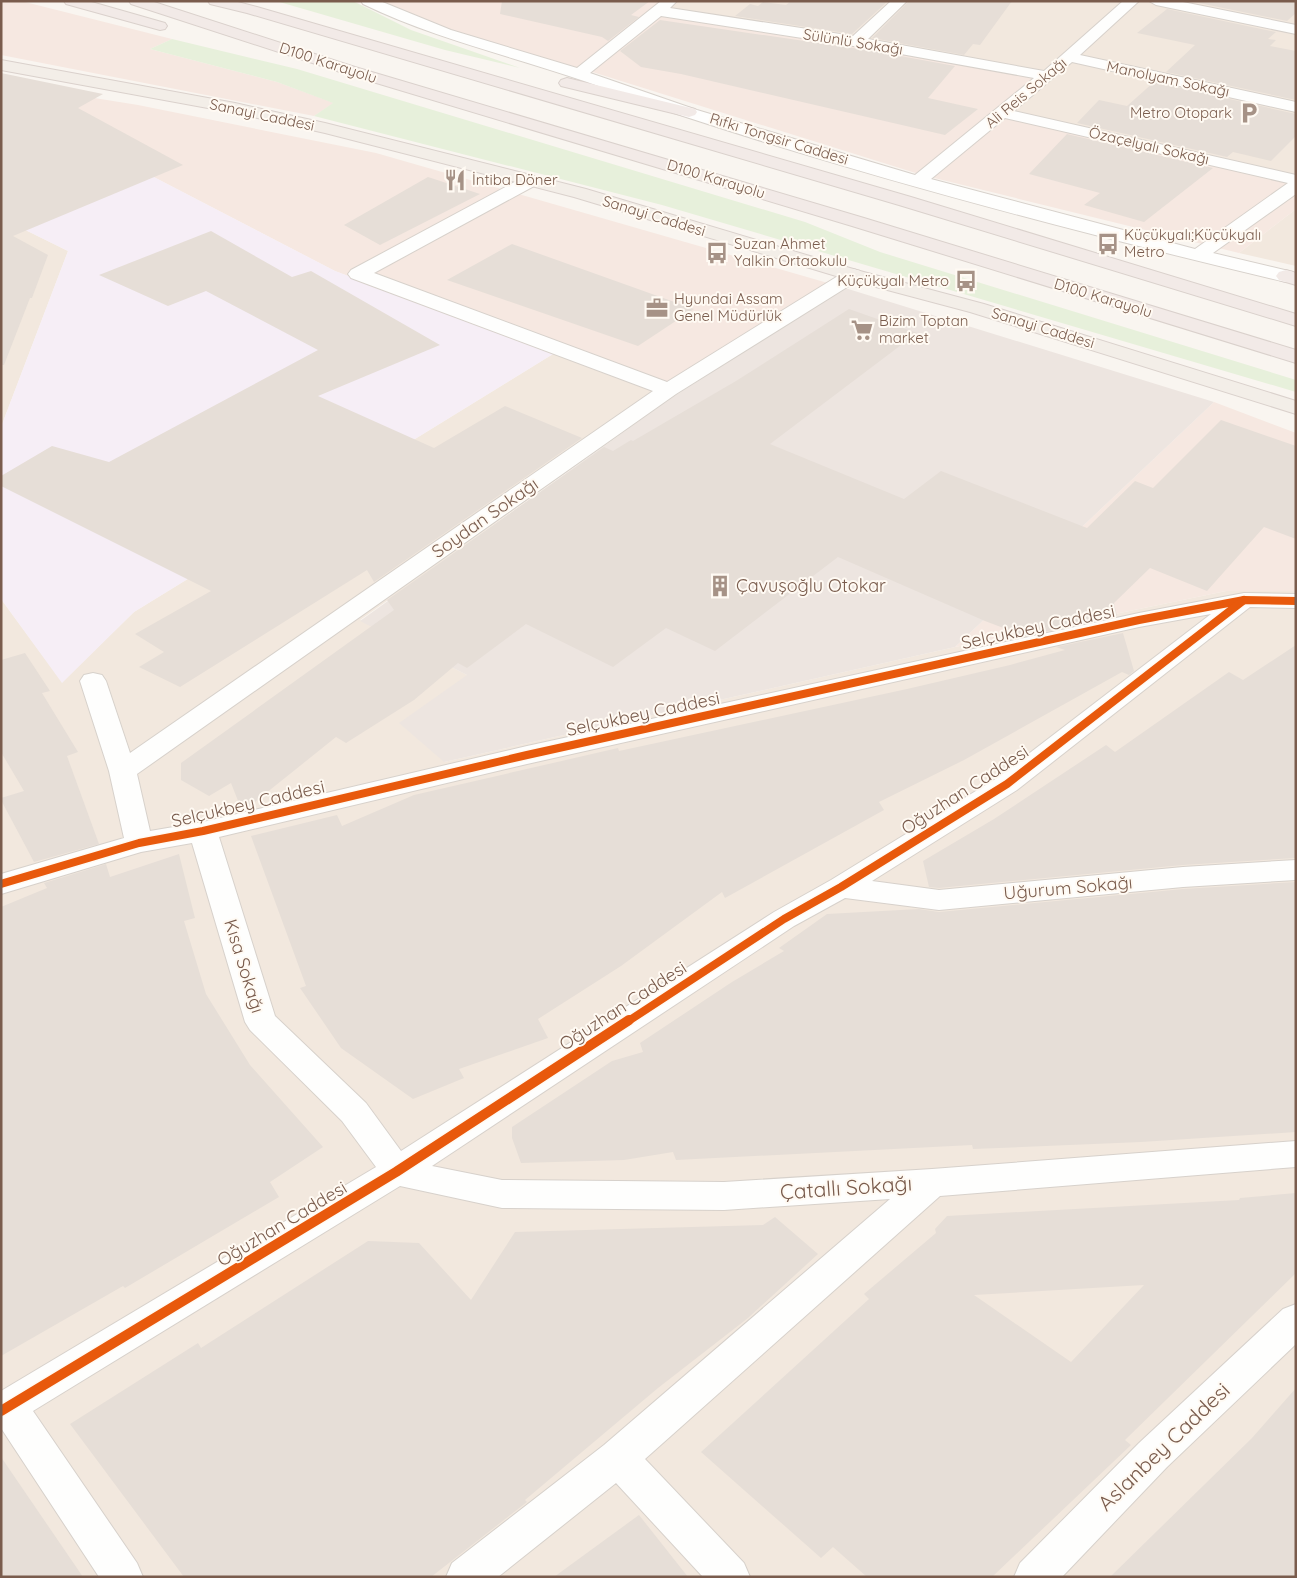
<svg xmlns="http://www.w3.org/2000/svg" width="1297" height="1578" viewBox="0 0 1297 1578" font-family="Quicksand,sans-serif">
<rect width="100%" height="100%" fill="#f9f5f0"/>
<g fill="#f2e8de">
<polygon points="667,1 1296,1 1296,181 1001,111 659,11"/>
<polygon points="1296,209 1296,266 1239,253"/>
<polygon points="1,218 68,251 1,427"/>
<polygon points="553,354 671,398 360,620 467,675 444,762 955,647 1226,591 1296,591 1296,1577 1,1577 1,599 62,682 134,612"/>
</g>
<g fill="#f6e8e1">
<polygon points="1,1 21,1 172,39 150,49 277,82 334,103 314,116 1,55"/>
<polygon points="382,1 667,1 659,11 1042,77 1001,110 1296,181 1296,209 1239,253 922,175 586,70 466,35 410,15"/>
<polygon points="1,83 138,105 376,153 845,288 671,398 335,271 65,131"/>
<polygon points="1214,402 1296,433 1296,591 1226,591 955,647"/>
</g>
<polygon fill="#ede5e0" points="845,288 1214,402 955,647 444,762 399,723 467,675 360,621 671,398"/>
<polygon fill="#f6eef6" points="65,131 335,271 553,354 134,612 62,683 1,599 1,427 68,251 1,218"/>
<g fill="#e7f0db">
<polygon points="276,1 353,1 411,30 520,68 445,50"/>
<polygon points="172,39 297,69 805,222 880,252 1296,380 1296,392 662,205 314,116 333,103 277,82 150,49"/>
</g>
<g fill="#e6ded7" fill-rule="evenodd">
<polygon points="502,1 650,1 631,15 639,17 608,41 602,37 500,14"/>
<polygon points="791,1 888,1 852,34 735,16 750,4 758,6 763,2 786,5"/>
<polygon points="909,1 1012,1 980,45 973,44 964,55 872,38"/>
<polygon points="1189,1 1296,1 1296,13 1287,21"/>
<polygon points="1167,9 1276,32 1268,39 1276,40 1270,46 1296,51 1296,100 1166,72 1195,45 1137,33"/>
<polygon points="660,20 873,51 955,66 928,98 978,109 945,135 681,74 641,67 620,51"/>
<polygon points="1,73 103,94 78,108 183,165 13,236 48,255 32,298 30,298 4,365 1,365"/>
<polygon points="1154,82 1296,114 1296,136 1271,161 1233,152 1227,157 1077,123 1099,100 1127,106"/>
<polygon points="1067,134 1213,168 1144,222 1084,205 1100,193 1029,174"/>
<polygon points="428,177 480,194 380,245 344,225"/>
<polygon points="211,231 292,277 311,271 440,345 318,396 434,448 505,406 582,438 374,582 367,570 180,687 139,667 164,652 135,634 211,591 1,486 1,476 52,446 109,462 318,350 206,291 168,306 99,275"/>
<polygon points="512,244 694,309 638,346 447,280"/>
<polygon points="849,309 917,333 770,444 904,499 941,471 1087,528 1135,481 1153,488 1221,420 1296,446 1296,539 1264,527 1207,591 1150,568 1114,603 1117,616 1025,636 985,621 838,557 715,651 666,628 613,667 526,624 467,668 458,663 414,700 346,743 336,737 245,810 242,811 231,783 209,796 181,780 181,763 394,610 387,600 604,447 613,451 631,440 633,441 736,381"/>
<polygon points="1123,633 1134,671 1129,675 1122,672 964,760 879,802 884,810 725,898 722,892 621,966 538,1019 548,1038 459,1069 464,1078 413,1099 341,1048 300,988 306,986 251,836 337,815 342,826 414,795 618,748 619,751 907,689 1010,665 1065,650 1056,647"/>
<polygon points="1296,645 1296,858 1183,865 939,888 929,887 923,861 994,819 1106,745 1115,752 1229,672 1243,680"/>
<polygon points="25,653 50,691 42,693 78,752 67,756 99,844 34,862 1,800 1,798 24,791 1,752 1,660"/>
<polygon points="179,854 195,918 184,921 206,994 250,1065 323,1147 270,1182 279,1197 125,1288 123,1286 1,1356 1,907 47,888 44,883 106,864 110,877"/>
<polygon points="1296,882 1296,1132 1141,1142 973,1149 972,1145 676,1160 673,1152 624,1160 521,1163 512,1138 512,1127 612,1061 643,1052 640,1043 732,982 784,951 779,948 827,914 919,909 939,912 1183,889"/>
<path d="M1296 1193V1273L1125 1440 1131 1445 992 1577H867L833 1547 821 1558 701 1452 869 1299 864 1294 936 1233 935 1229 947 1216 1239 1200 1240 1198ZM1144 1285 1071 1362 974 1295Z"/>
<polygon points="775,1217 818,1254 748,1318 658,1388 525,1500 527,1502 431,1577 184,1577 70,1424 198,1343 201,1348 368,1241 419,1243 471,1300 515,1232 763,1225"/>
<polygon points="1296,1388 1296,1577 1110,1577 1252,1438"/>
<polygon points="1,1457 83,1577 1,1577"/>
<polygon points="639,1515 688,1577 554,1577"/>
</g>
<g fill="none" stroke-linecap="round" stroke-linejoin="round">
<g stroke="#d7d1cb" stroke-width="2">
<g id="minor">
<path d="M361 1H380L451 30 577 68 661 1H677L670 8 853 36 891 1H907L868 39 1044 71 1123 1H1139L1080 55 1296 102V112L1072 62 1014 111 1296 175V194L1213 253 1293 272 1296 276 1293 280 1286 282C1083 234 881 181 683 116 651 105 619 93 587 82 512 56 435 39 363 4ZM661 16 873 49 1034 78 915 175 697 110 590 73ZM1005 118 1288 183 1195 249 931 179Z"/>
<polygon points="1149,1 1178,1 1296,25 1296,34 1156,5"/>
<path d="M530 176 536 177 539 181 536 185 374 273 667 382 846 271 853 269 860 271 863 275 860 279 676 394 137 774 150 831 203 822 527 746 1139 613 1244 593 1296 594V608L1250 607 1017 790 872 881 939 890 1183 867 1296 860V880L1183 887 939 910 845 898 794 926 432 1166 502 1180 724 1182 932 1169 1296 1141V1167L940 1196 645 1459 744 1563 750 1577H703L616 1483 498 1577H446L452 1563 604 1445 890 1199 724 1210 502 1208 400 1186 33 1411 137 1563 143 1577H99L1 1428V1391L376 1167 342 1121 250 1030 245 1022 192 843 141 852 1 894V874L124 838 109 771 80 681 84 675 93 673 102 675 106 681 130 753 653 391 351 278 348 274 351 270 524 177ZM1211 614 997 778 831 880 774 912 401 1151 366 1103 275 1016 219 837 527 764 1139 627Z"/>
<polygon points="1296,1304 1296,1344 1167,1467 1062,1577 1014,1577 1020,1563 1139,1443 1283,1309"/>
</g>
</g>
<g stroke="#dad1cc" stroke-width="2">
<polygon id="major" points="1,60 235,103 325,123 586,189 860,271 984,304 1296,401 1296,414 970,312 846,279 574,197 325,133 235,113 1,70"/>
</g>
<g stroke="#dad1cc" stroke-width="2">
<g id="highway">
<polygon points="64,1 88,1 165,23 167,26 165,29 160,30 66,4"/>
<polygon points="129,1 151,1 355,67 864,218 1296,350 1296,363 852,226 343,73 131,4"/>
<polygon points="208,1 234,1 257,7 911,197 1296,314 1296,326 899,205 247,13 210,4"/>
<polygon points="567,78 695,109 697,112 695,115 689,117 561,86 559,83 561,80"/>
<polygon points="1286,270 1296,273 1296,285 1279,280 1276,276 1279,272"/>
</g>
</g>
<use href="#minor" fill="#fefefd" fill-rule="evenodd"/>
<use href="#major" fill="#f3eee8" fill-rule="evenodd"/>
<use href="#highway" fill="#f2eae7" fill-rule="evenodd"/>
<g stroke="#fffaf3" stroke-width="11">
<g id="cycleway-far1">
<polyline points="1,884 139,843 203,831 527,755 1139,620 1244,600 1296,601"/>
<polyline points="627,1022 784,919 841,887 1007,784 1244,600"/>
</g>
</g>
<g stroke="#fffaf3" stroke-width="13">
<polyline id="cycleway" points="1,1411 396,1172 629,1020"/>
</g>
<use href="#cycleway-far1" stroke="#e8590c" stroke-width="8"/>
<use href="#cycleway" stroke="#e8590c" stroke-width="10"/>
</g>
<defs>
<g id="parking-bare" transform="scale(1.725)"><path d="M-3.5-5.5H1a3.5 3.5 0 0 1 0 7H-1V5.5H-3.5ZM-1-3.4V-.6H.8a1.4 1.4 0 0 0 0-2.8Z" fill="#a69286" stroke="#fffaf3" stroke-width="2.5" paint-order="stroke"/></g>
<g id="restaurant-bare" transform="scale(1.725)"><path d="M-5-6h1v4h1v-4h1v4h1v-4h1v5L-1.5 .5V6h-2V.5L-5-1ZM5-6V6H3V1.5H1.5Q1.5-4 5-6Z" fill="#a69286" stroke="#fffaf3" stroke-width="2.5" paint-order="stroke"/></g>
<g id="bus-bare" transform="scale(1.725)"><path d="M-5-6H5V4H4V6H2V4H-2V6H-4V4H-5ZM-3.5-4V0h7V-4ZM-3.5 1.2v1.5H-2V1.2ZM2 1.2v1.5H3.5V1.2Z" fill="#a69286" stroke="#fffaf3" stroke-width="2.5" paint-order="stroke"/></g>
<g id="office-bare" transform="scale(1.725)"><path d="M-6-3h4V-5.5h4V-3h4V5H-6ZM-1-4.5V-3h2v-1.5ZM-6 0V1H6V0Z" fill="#a69286" stroke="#fffaf3" stroke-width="2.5" paint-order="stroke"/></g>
<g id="supermarket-bare" transform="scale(1.725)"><path d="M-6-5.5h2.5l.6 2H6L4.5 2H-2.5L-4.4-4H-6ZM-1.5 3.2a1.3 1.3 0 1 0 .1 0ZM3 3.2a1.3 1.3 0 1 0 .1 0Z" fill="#a69286" stroke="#fffaf3" stroke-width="2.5" paint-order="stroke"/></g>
<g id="building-bare" transform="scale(1.725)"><path d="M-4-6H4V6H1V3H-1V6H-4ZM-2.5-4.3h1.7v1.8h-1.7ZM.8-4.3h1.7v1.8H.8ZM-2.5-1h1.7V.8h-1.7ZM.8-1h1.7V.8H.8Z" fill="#a69286" stroke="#fffaf3" stroke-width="2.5" paint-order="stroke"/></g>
</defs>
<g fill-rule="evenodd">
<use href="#parking-bare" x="1249" y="113"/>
<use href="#restaurant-bare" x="455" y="180"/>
<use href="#bus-bare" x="1108" y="244"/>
<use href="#bus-bare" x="717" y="253"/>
<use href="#bus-bare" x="966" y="281"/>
<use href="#office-bare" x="657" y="308"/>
<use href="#supermarket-bare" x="862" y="330"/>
<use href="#building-bare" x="720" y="586"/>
</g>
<g text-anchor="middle" stroke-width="4" stroke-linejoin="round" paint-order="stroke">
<g font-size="15" fill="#7a5c4d" stroke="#fffaf3">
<text transform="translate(853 42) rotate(9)" y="5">Sülünlü Sokağı</text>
<text transform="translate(328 63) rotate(18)" y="5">D100 Karayolu</text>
<text transform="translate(1168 79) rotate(12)" y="5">Manolyam Sokağı</text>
<text transform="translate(1026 93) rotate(-40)" y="5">Ali Reis Sokağı</text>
<text transform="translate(262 115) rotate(12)" y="5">Sanayi Caddesi</text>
<text transform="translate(779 139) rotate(17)" y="5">Rıfkı Tongsir Caddesi</text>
<text transform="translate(1149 146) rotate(13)" y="5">Özaçelyalı Sokağı</text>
<text transform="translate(716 179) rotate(17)" y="5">D100 Karayolu</text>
<text transform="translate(654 216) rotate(17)" y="5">Sanayi Caddesi</text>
<text transform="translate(1103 298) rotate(17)" y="5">D100 Karayolu</text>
<text transform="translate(1043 328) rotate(17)" y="5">Sanayi Caddesi</text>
</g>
<g font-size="15" fill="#7a5c4d" stroke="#fffaf3" text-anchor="start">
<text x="1232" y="118" text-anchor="end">Metro Otopark</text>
<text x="472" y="185">İntiba Döner</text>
<text x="1124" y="240">Küçükyalı;Küçükyalı<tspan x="1124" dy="17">Metro</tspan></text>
<text x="734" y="249">Suzan Ahmet<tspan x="734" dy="17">Yalkin Ortaokulu</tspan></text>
<text x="949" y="286" text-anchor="end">Küçükyalı Metro</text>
<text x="674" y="304">Hyundai Assam<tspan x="674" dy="17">Genel Müdürlük</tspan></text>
<text x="879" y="326">Bizim Toptan<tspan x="879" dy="17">market</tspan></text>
</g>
<g font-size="18" fill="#7a5c4d" stroke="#fffaf3">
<text transform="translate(485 518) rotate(-35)" y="6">Soydan Sokağı</text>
<text transform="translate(1038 627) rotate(-12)" y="6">Selçukbey Caddesi</text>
<text transform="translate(643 714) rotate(-12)" y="6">Selçukbey Caddesi</text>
<text transform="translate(965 790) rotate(-33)" y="6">Oğuzhan Caddesi</text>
<text transform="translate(248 804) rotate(-13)" y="6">Selçukbey Caddesi</text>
<text transform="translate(1068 888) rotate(-5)" y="6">Uğurum Sokağı</text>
<text transform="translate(244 966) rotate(73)" y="6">Kısa Sokağı</text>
<text transform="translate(623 1006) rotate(-33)" y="6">Oğuzhan Caddesi</text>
<text transform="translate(282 1224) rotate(-31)" y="6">Oğuzhan Caddesi</text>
</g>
<g font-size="18" fill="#7a5c4d" stroke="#fffaf3" text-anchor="start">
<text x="736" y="592">Çavuşoğlu Otokar</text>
</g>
<g font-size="21" fill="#7a5c4d" stroke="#fffaf3">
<text transform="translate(846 1188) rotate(-4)" y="7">Çatallı Sokağı</text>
<text transform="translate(1164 1447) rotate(-44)" y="7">Aslanbey Caddesi</text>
</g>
</g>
<rect width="1297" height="1578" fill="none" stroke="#7a5c4d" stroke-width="5"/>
</svg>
